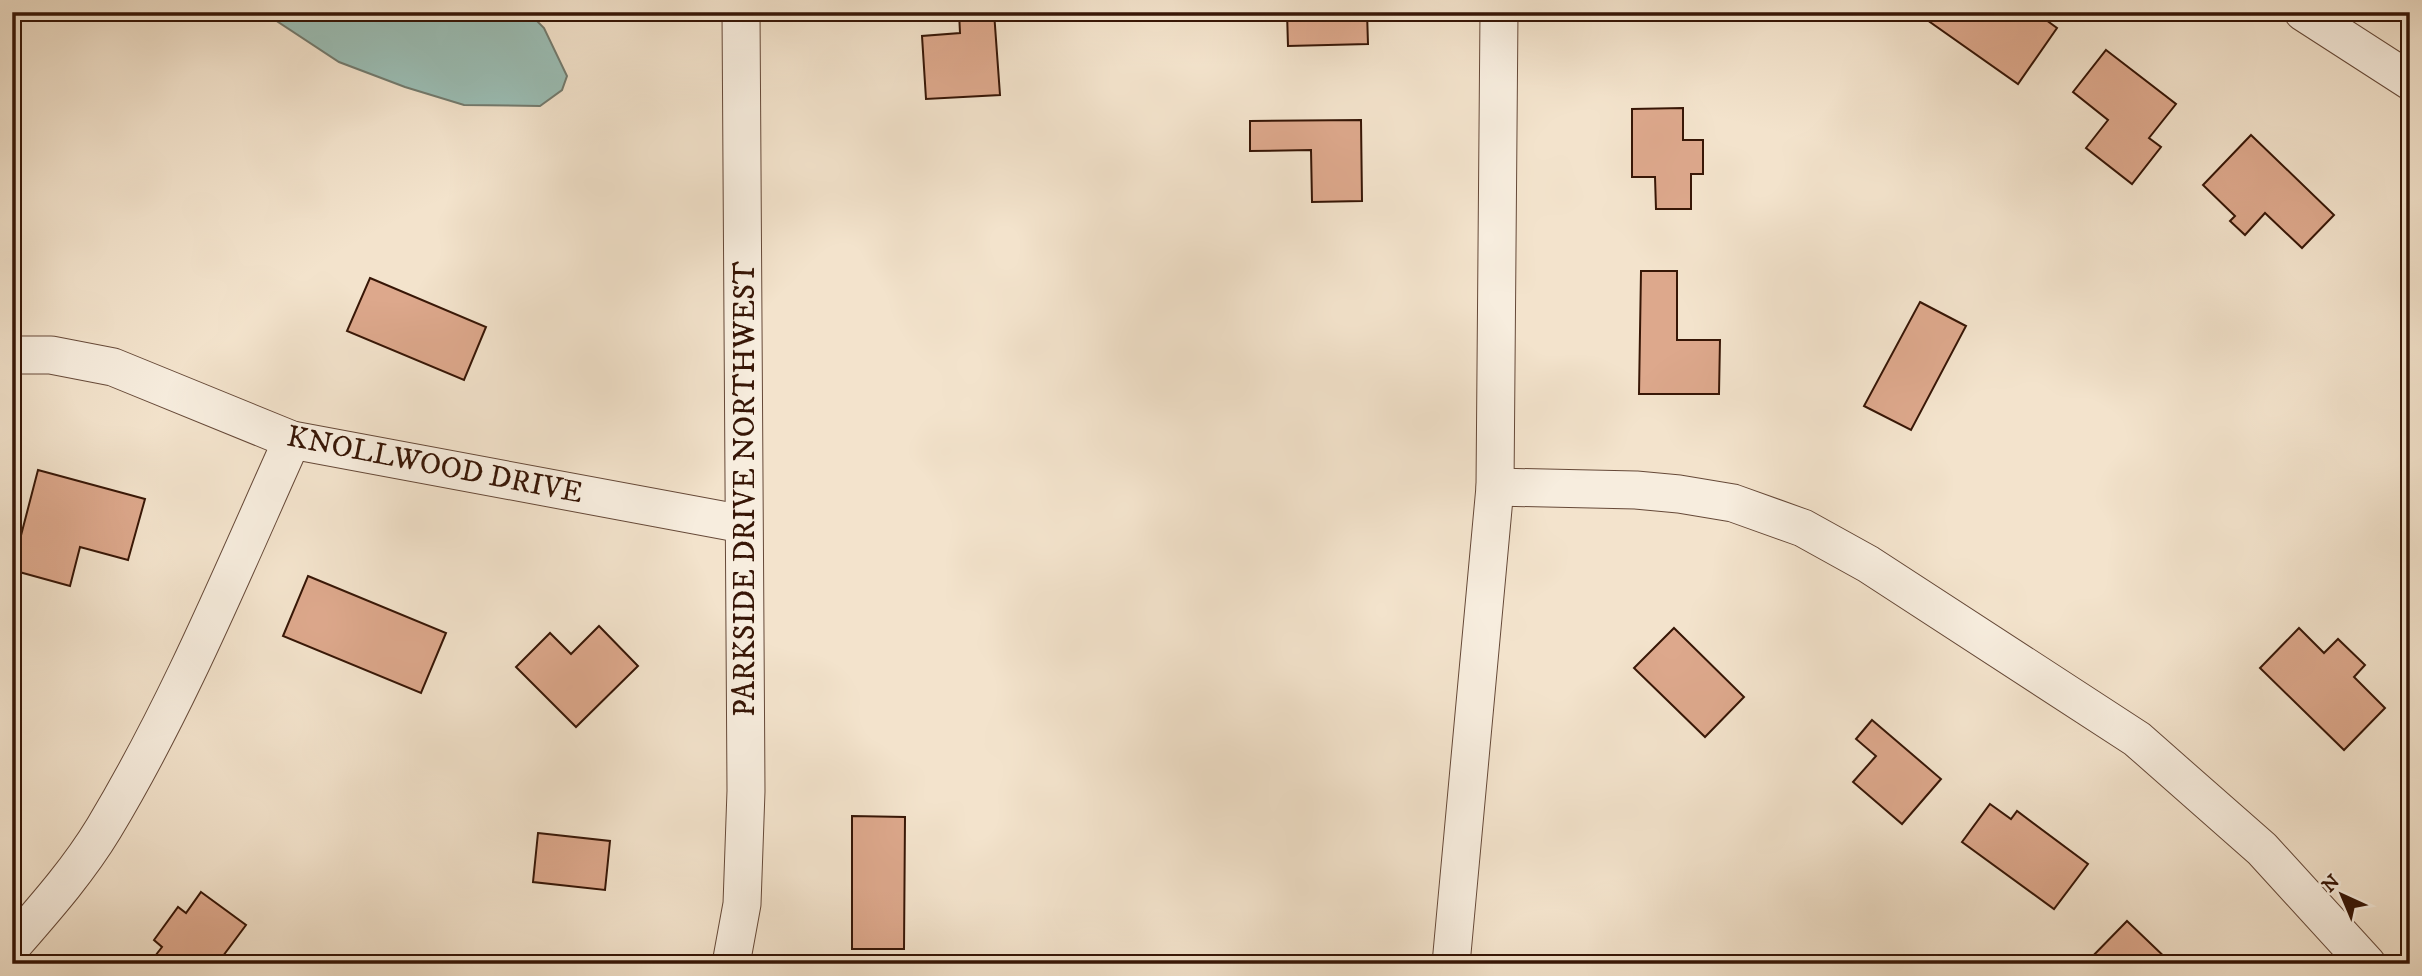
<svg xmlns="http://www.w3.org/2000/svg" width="2422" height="976" viewBox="0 0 2422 976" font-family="'IM FELL DW Pica',serif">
<rect width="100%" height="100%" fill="#f3e3cc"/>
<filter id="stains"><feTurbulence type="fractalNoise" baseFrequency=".00286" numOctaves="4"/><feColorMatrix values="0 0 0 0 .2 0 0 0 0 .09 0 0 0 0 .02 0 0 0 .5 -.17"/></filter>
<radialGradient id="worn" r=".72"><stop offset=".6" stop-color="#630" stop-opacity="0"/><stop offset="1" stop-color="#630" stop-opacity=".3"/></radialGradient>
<polygon fill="#9bbeb5" stroke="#737b6f" stroke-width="2" points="263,12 528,12 544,28 567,76 562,90 540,106 464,105 405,87 339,62"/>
<g fill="#dda88c" stroke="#371606" stroke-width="2">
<polygon points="959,12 994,12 1000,95 926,99 922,36 960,33"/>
<polygon points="1287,12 1367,12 1368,44 1288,46"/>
<polygon points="1922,12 2035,12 2057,28 2018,84 1920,15"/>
<polygon points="2106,50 2176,104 2149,138 2161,147 2132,184 2086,148 2108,120 2073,92"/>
<polygon points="1683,108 1683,140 1703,140 1703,174 1691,174 1691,209 1656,209 1655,177 1632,177 1632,109"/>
<polygon points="1361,120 1362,201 1312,202 1311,150 1250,151 1250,121"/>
<polygon points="2251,135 2334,215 2302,248 2265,213 2245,235 2230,221 2235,216 2203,185"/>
<polygon points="1641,271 1677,271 1677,340 1720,340 1719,394 1639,394"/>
<polygon points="370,278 486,327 464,380 347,331"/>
<polygon points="1920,302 1966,326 1911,430 1864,406"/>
<polygon points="38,470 145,499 128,560 80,547 70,586 12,570"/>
<polygon points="308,576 446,633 421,693 283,636"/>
<polygon points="599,626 638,666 576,727 516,667 550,633 571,654"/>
<polygon points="1674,628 1744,697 1705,737 1634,668"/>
<polygon points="2299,628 2324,653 2338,639 2365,665 2354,677 2385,708 2344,750 2260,668"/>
<polygon points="1872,720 1941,779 1902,824 1853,782 1876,756 1856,739"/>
<polygon points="1990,804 2011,819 2017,811 2088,864 2054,909 1962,842"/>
<polygon points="852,816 905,817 904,949 852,949"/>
<polygon points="538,833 610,841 605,890 533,882"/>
<polygon points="201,892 246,925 217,964 149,964 162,947 154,940 178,907 186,913"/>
<polygon points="2127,921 2172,964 2085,964"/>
</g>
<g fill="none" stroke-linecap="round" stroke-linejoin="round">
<g stroke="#664938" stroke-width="39">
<g id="minor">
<polyline points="2303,12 2410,81"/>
<polyline points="12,355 51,355 113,367 292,440 743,524"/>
<polyline points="1495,487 1636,490 1679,494 1733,503 1803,528 1868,564 2137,739 2262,849 2367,964"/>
<path d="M12 946C45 908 78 871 104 828 178 705 233 571 292 440"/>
<polyline points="731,964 742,904 746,791 741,12"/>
<polyline points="1451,964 1495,487 1499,12"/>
</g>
</g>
<use href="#minor" stroke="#f7edde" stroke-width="37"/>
</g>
<g text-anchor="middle" stroke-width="6" stroke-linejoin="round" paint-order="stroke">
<g font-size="30" fill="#371606" stroke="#f7edde">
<text transform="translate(435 464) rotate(11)" y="10">KNOLLWOOD DRIVE</text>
<text transform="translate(744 489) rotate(-90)" y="10">PARKSIDE DRIVE NORTHWEST</text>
</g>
</g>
<rect width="2422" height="976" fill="none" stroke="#f3e3cc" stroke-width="42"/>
<rect x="14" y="14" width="2394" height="948" fill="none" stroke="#371606" stroke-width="3.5"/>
<rect x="21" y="21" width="2380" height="934" fill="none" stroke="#371606" stroke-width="2"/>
<g transform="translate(2342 895) rotate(316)" stroke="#f7edde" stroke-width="5" paint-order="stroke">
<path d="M0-5L12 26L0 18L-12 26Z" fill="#371606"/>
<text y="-10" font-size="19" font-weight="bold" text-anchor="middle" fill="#371606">N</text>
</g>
<rect width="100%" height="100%" filter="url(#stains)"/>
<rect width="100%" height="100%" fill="url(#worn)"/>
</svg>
